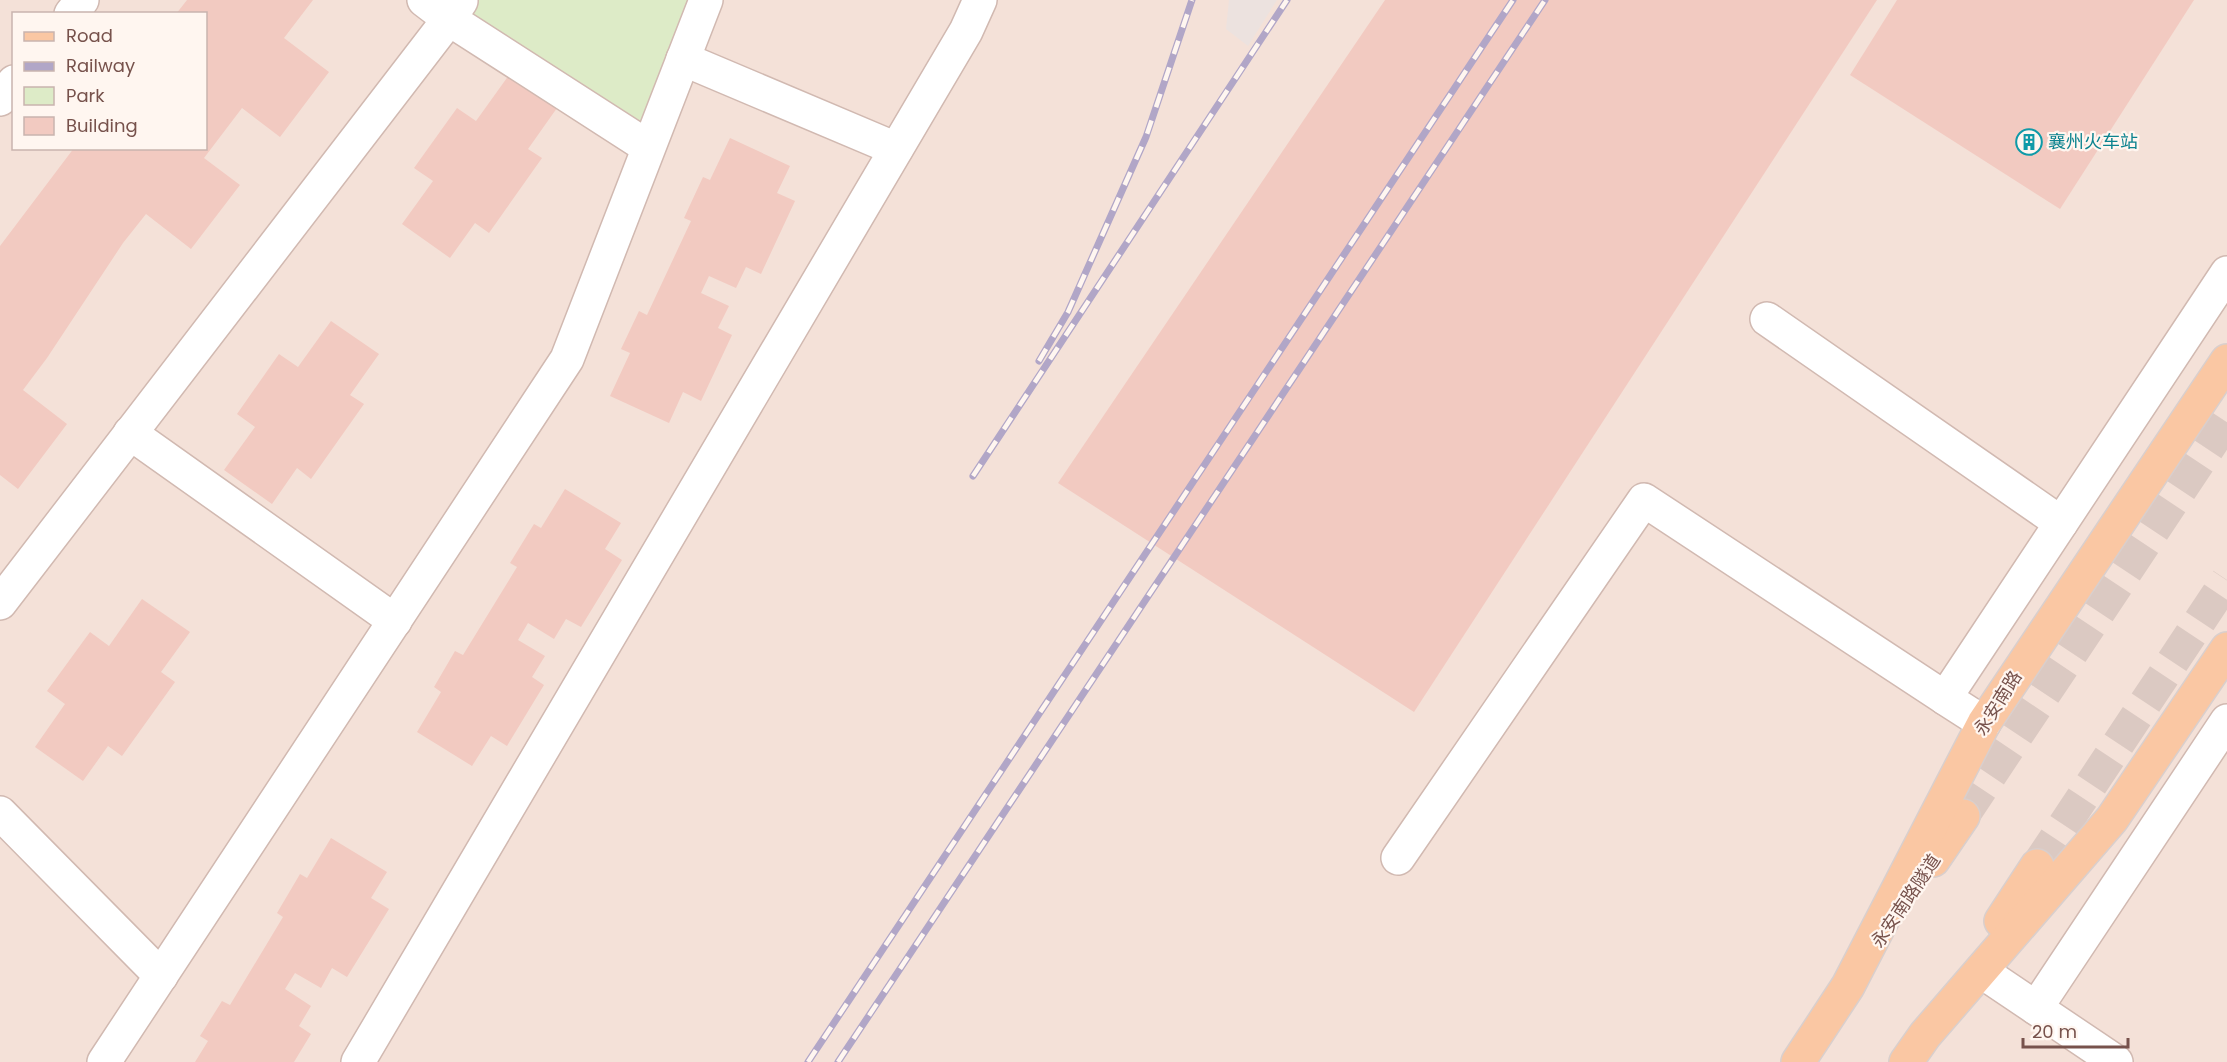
<svg xmlns="http://www.w3.org/2000/svg" width="2227" height="1062" viewBox="0 0 2227 1062" font-family="Poppins,'Noto Sans SC',sans-serif">
<rect width="100%" height="100%" fill="#fcf1e9"/>
<path fill="#f4e1d8" fill-rule="evenodd" d="M0 0H2227V1062H0ZM14 14H206V148H14Z"/>
<polygon fill="#ece2df" points="1229,0 1277,0 1248,46 1226,29"/>
<polygon fill="#ddebc7" points="460,0 706,0 648,147 449,19"/>
<g fill="#f2cac1">
<polygon points="187,0 313,0 284,38 329,72 280,137 242,108 204,158 240,185 191,249 146,214 123,243 47,358 23,390 67,424 18,489 0,475 0,246 74,148 206,148 206,14 176,14"/>
<polygon points="1385,0 1877,0 1414,712 1058,483"/>
<polygon points="1897,0 2194,0 2060,209 1850,75"/>
<polygon points="509,75 557,108 528,149 542,158 489,233 475,223 450,258 402,224 433,181 414,168 457,108 476,121"/>
<polygon points="730,138 790,166 777,193 795,201 761,274 746,267 736,288 709,276 701,293 729,306 718,328 732,335 701,401 683,392 669,423 610,396 630,353 621,349 639,311 647,315 691,221 684,218 703,177 710,180"/>
<polygon points="331,321 379,354 350,395 364,404 311,479 297,468 272,504 224,470 255,427 237,414 279,354 298,367"/>
<polygon points="565,489 621,523 605,549 622,560 581,627 566,619 554,639 528,623 518,640 545,656 532,677 544,685 507,746 491,736 472,766 417,732 441,692 434,687 455,651 463,655 517,567 510,563 534,524 541,528"/>
<polygon points="142,599 190,632 161,672 175,682 122,756 108,746 83,781 35,747 65,704 47,691 90,632 109,646"/>
<polygon points="331,838 387,872 371,898 389,909 347,977 332,968 321,988 295,973 285,989 311,1006 299,1026 311,1034 294,1062 195,1062 208,1041 200,1036 222,1001 230,1005 283,917 277,913 300,874 307,878"/>
</g>
<g fill="none" stroke-linecap="round" stroke-linejoin="round">
<g stroke="#dbc9c2" stroke-width="33" stroke-dasharray="33 16" stroke-linecap="butt">
<polyline points="1963,816 2227,420"/>
<polyline points="2037,866 2227,580"/>
</g>
<g stroke="#d1b9b1" stroke-width="36">
<g id="minor">
<polyline points="424,0 449,19 461,1"/>
<polyline points="71,14 82,0"/>
<polyline points="683,59 896,149"/>
<polyline points="0,99 14,82"/>
<polyline points="1767,319 2061,523"/>
<polyline points="130,433 395,621"/>
<polyline points="0,603 449,19 648,147"/>
<polyline points="1984,723 1945,698 2227,273"/>
<polyline points="0,813 161,976"/>
<polyline points="1398,858 1644,500 1945,698"/>
<polyline points="1981,971 2116,1062"/>
<polyline points="2036,1008 2227,721"/>
<polyline points="104,1062 567,359 706,0"/>
<polyline points="358,1062 966,31 980,0"/>
</g>
</g>
<g stroke="#d9cfcd" stroke-width="36">
<g id="major">
<polyline points="1933,860 1963,816"/>
<polyline points="2001,921 2037,866"/>
<polyline points="1798,1062 1848,986 1984,723 2227,361"/>
<polyline points="1906,1062 1925,1035 2112,819 2227,649"/>
</g>
</g>
<use href="#minor" stroke="#fff" stroke-width="33"/>
<use href="#major" stroke="#fac7a3" stroke-width="33"/>
<g stroke="#b1a6c7" stroke-width="7">
<g id="rail">
<polyline points="1039,361 1068,312 1146,137 1192,0"/>
<polyline points="973,476 1287,0"/>
<polyline points="808,1062 1513,0"/>
<polyline points="838,1062 1545,0"/>
</g>
</g>
<use href="#rail" stroke="#fff6f0" stroke-width="4.5" stroke-dasharray="14" stroke-linecap="butt"/>
</g>
<defs>
<g id="building-ring" transform="scale(1.35)"><circle r="9.5" fill="#fff6f0" stroke="#0f9aa8" stroke-width="1.5"/><path d="M-4-6H4V6H1V3H-1V6H-4ZM-2.5-4.3h1.7v1.8h-1.7ZM.8-4.3h1.7v1.8H.8ZM-2.5-1h1.7V.8h-1.7ZM.8-1h1.7V.8H.8Z" fill="#0f9aa8"/></g>
</defs>
<g fill-rule="evenodd">
<use href="#building-ring" x="2029" y="142"/>
</g>
<g text-anchor="middle" stroke-width="4.5" stroke-linejoin="round" paint-order="stroke">
<g font-size="18" fill="#0d838f" stroke="#fff6f0" text-anchor="start">
<text x="2048" y="148">襄州火车站</text>
</g>
<g font-size="18" fill="#77524c" stroke="#fff6f0">
<text transform="translate(1998 703) rotate(-58)" y="6">永安南路</text>
<text transform="translate(1906 901) rotate(-56)" y="6">永安南路隧道</text>
</g>
</g>
<rect x="12" y="12" width="195" height="138" fill="#fff6f0" stroke="#c9b4ae" stroke-width="1.5"/>
<rect x="24" y="32" width="30" height="9" fill="#fac7a3" stroke="#c9b4ae" stroke-width="1.5"/>
<text x="66" y="42" font-size="18" fill="#77524c">Road</text>
<rect x="24" y="62" width="30" height="9" fill="#b1a6c7" stroke="#c9b4ae" stroke-width="1.5"/>
<text x="66" y="72" font-size="18" fill="#77524c">Railway</text>
<rect x="24" y="87" width="30" height="18" fill="#ddebc7" stroke="#c9b4ae" stroke-width="1.5"/>
<text x="66" y="102" font-size="18" fill="#77524c">Park</text>
<rect x="24" y="117" width="30" height="18" fill="#f2cac1" stroke="#c9b4ae" stroke-width="1.5"/>
<text x="66" y="132" font-size="18" fill="#77524c">Building</text>
<path d="M2023 1038v9h105v-9" fill="none" stroke="#77524c" stroke-width="3"/>
<text x="2032" y="1038" font-size="18" fill="#77524c" stroke="#fff6f0" stroke-width="4.5" paint-order="stroke">20 m</text>
</svg>
